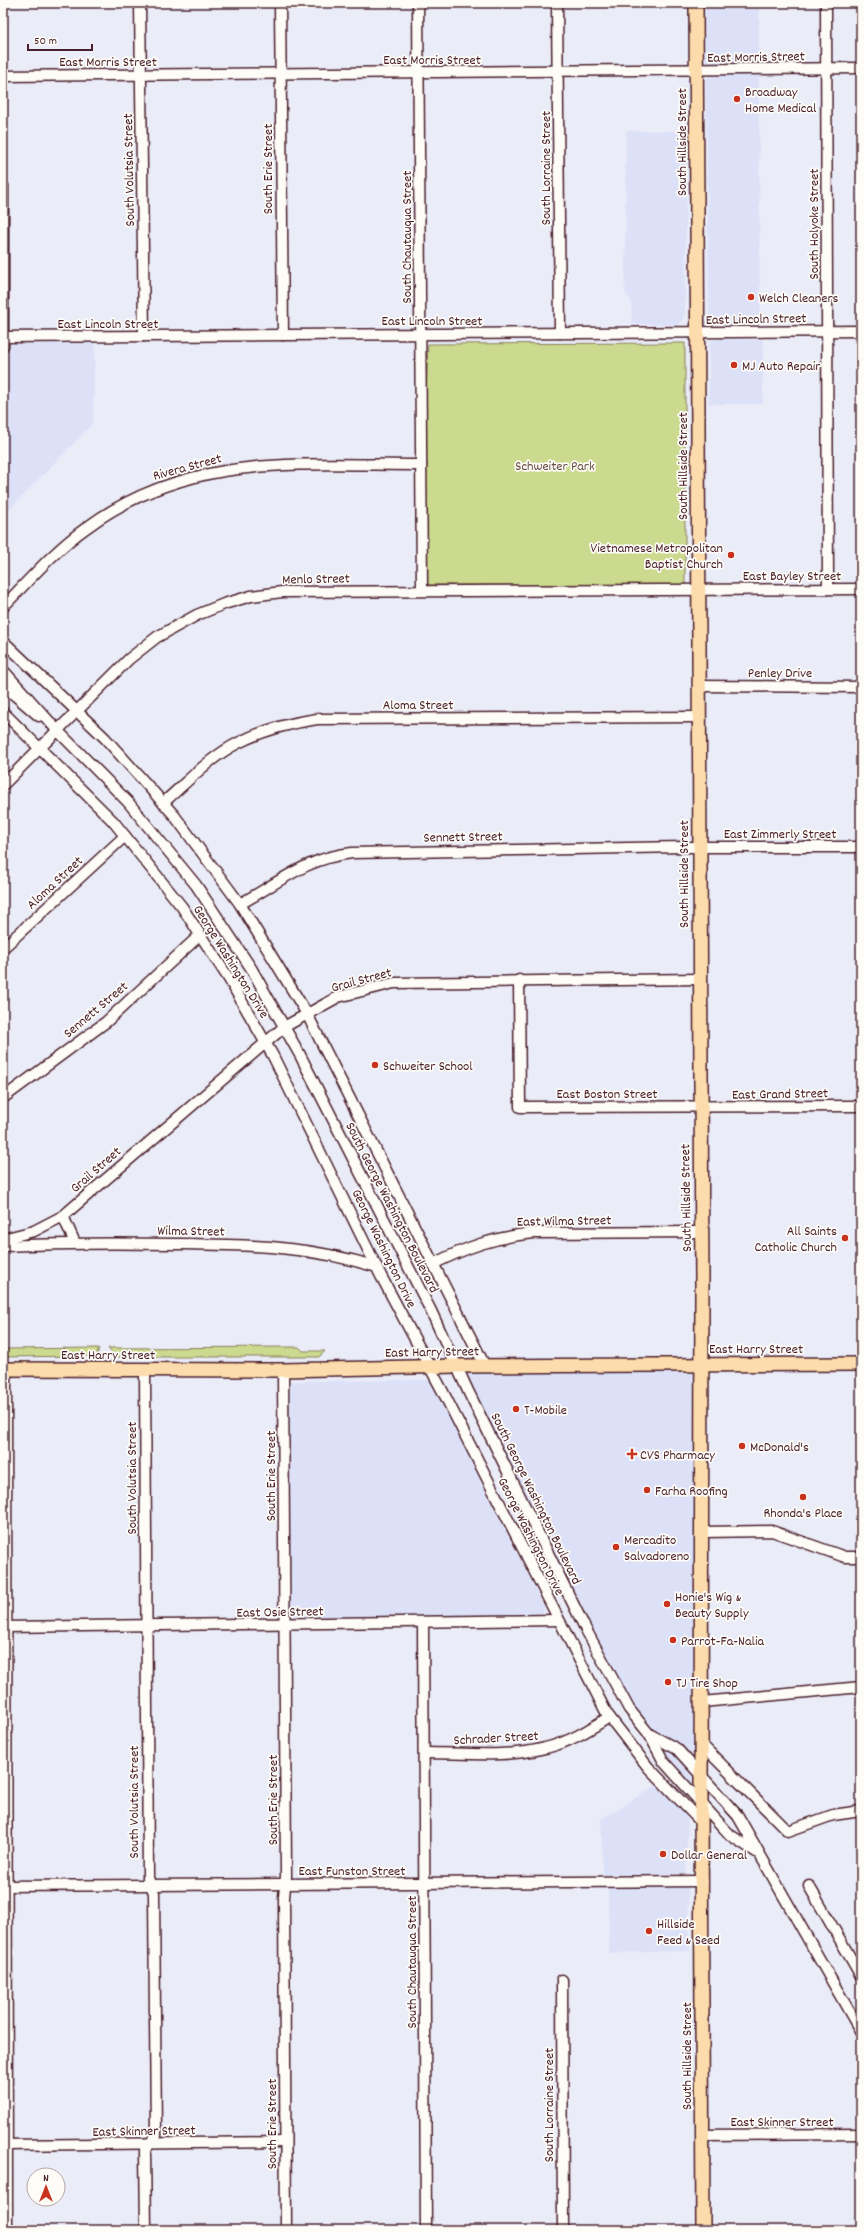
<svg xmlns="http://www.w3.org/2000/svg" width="864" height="2233" viewBox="0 0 864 2233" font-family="Dekko,sans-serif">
<rect width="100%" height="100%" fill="#eaecf8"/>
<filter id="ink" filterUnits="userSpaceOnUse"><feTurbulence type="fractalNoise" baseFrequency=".025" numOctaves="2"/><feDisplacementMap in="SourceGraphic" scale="8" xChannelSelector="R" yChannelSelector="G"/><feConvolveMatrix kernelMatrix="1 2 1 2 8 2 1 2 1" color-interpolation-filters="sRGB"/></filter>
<g filter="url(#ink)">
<g fill="#dde1f8">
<polygon points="704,3 759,3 759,63 712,64 707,62 705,57"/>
<polygon points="713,75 759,75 760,324 716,323 709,319 706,81 708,77"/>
<polygon points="626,131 687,131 685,315 678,325 632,324 631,301 625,292"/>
<polygon points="720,339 763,340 763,404 709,404 709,346 712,341"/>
<polygon points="95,343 93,423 3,516 3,344"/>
<polygon points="702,1364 701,1802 629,1709 457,1366"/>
<polygon points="427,1380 431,1382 544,1607 542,1616 297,1619 292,1617 289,1608 290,1382 294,1381"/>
<polygon points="657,1785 686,1816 688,1821 686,1872 683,1874 603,1875 601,1819"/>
<polygon points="684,1886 688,1888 690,1951 609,1953 608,1887"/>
</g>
<g fill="#cbda8e" stroke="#8a7c5c">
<polygon points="685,343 685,585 426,585 425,428 428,344"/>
<polygon points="299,1347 303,1351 325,1351 319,1357 118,1357 114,1356 108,1348"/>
<polygon points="99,1348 97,1355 93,1356 3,1357 3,1349"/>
</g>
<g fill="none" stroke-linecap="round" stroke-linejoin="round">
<g stroke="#4a1f2b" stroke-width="13">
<g id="minor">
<polyline points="140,3 144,336"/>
<polyline points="280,3 283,335"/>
<polyline points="418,3 422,590"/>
<polyline points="557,3 560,333"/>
<polyline points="826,3 828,589"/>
<polyline points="3,76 861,68"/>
<polyline points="3,186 3,346"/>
<polyline points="3,337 861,331"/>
<path d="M3 607C30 579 55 550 86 528 188 452 301 465 421 465"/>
<polyline points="3,641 105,738 174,815 240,904 307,1014 485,1366"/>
<polyline points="3,670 57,730 128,802 196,885 251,968 300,1055 431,1311 469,1393 584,1626 629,1709 649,1734 664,1762 730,1835 758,1853"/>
<polyline points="3,685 39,716"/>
<polyline points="699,686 861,687"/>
<polyline points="3,712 113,821 182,907 229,979 273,1056 381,1276 442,1390 607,1714 648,1767 702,1823"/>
<polyline points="3,785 129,659 157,637 197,615 224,604 251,596 282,592 861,589"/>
<path d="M163 803C187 782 211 756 240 742 264 730 290 723 317 719L699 717"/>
<path d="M240 904C280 882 306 858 352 853L684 847H861"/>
<polyline points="3,948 125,836"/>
<polyline points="519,980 520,1107 861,1106"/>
<polyline points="3,1098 106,1022 200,935"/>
<polyline points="63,1216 75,1243"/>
<polyline points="3,1239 34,1231 63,1216 284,1027 338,997 394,983 699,979"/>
<path d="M3 1246C61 1243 118 1243 176 1244 249 1245 306 1245 377 1267"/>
<path d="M433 1264C467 1247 495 1237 534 1233L701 1232"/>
<polyline points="6,1369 7,2230"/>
<polyline points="145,1370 148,1878 154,1893 156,2136 145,2150 146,2230"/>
<polyline points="283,1370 286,1876 284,1897 286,2230"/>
<polyline points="703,1532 772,1531 845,1557 861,1557"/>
<polyline points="423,1622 426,2230"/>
<polyline points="3,1627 558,1620"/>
<polyline points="702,1702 861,1687"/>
<polyline points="649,1734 677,1749 738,1816 861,2032"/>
<polyline points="701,1744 788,1831 833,1815 861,1811"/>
<path d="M425 1753C462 1753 509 1758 545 1748 568 1743 589 1730 609 1717"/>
<polyline points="3,1886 702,1881"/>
<polyline points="809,1886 861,1976"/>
<polyline points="562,1980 563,2230"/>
<polyline points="703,2135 861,2134"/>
<polyline points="3,2145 285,2142"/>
</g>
</g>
<g stroke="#4a1f2b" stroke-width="16">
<g id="major">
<polyline points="696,3 702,1284 701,1802 703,2230"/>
<polyline points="3,1369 283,1370 457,1366 861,1364"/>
</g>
</g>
<use href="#minor" stroke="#fdfcf7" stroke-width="10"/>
<use href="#major" stroke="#fcdcac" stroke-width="13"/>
</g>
</g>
<g fill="#c8321e" stroke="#fdfcf7" stroke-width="1.5">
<circle cx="737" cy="99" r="4"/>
<circle cx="751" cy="297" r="4"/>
<circle cx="734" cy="365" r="4"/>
<circle cx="731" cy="555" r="4"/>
<circle cx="375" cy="1065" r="4"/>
<circle cx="845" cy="1238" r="4"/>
<circle cx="516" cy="1409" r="4"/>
<circle cx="742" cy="1446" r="4"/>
<path d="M630 1448h4v4h4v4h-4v4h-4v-4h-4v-4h4z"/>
<circle cx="647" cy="1490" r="4"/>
<circle cx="803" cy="1497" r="4"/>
<circle cx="616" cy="1547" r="4"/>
<circle cx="667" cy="1604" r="4"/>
<circle cx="673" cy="1640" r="4"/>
<circle cx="668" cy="1682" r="4"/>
<circle cx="663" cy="1854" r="4"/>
<circle cx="649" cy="1931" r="4"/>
</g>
<g text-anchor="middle" stroke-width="3.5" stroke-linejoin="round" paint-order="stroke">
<g font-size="14" fill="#4a1f2b" stroke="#fdfcf7">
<text transform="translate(756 56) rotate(-1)" y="5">East Morris Street</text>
<text x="432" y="64">East Morris Street</text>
<text x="108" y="66">East Morris Street</text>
<text transform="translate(681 142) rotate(-90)" y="5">South Hillside Street</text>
<text transform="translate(545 168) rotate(-90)" y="5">South Lorraine Street</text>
<text transform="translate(267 169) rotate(-90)" y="5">South Erie Street</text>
<text transform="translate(128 170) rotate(-91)" y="5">South Volutsia Street</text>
<text transform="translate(813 224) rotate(-90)" y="5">South Holyoke Street</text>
<text transform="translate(406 237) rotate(-90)" y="5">South Chautauqua Street</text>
<text transform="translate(756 318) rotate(-1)" y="5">East Lincoln Street</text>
<text x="432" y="325">East Lincoln Street</text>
<text x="108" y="328">East Lincoln Street</text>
<text transform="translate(187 466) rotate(-15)" y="5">Rivera Street</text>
<text transform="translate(682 466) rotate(-90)" y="5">South Hillside Street</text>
<text x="792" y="580">East Bayley Street</text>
<text transform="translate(316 578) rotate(-1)" y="5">Menlo Street</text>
<text x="780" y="677">Penley Drive</text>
<text x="418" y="709">Aloma Street</text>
<text x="780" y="838">East Zimmerly Street</text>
<text transform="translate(463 836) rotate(-1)" y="5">Sennett Street</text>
<text transform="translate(683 874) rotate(-90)" y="5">South Hillside Street</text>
<text transform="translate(54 882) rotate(-43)" y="5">Aloma Street</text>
<text transform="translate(232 961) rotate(58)" y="5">George Washington Drive</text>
<text transform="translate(361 979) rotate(-15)" y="5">Grail Street</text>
<text transform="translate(95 1009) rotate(-40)" y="5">Sennett Street</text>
<text x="607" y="1098">East Boston Street</text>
<text transform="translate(780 1093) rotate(-1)" y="5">East Grand Street</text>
<text transform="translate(95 1169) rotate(-41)" y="5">Grail Street</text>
<text transform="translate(685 1198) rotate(-91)" y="5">South Hillside Street</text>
<text transform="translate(393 1207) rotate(63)" y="5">South George Washington Boulevard</text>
<text transform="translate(564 1220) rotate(-1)" y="5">East Wilma Street</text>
<text transform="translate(191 1230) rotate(1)" y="5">Wilma Street</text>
<text transform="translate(385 1248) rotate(64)" y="5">George Washington Drive</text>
<text x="756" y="1353">East Harry Street</text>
<text transform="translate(432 1351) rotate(-1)" y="5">East Harry Street</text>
<text x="108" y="1359">East Harry Street</text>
<text transform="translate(270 1476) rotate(-90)" y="5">South Erie Street</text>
<text transform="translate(131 1478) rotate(-90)" y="5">South Volutsia Street</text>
<text transform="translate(537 1498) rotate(64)" y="5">South George Washington Boulevard</text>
<text transform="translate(532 1536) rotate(63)" y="5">George Washington Drive</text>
<text transform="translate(280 1611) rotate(-1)" y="5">East Osie Street</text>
<text transform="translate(496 1737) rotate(-3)" y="5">Schrader Street</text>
<text transform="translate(272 1800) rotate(-90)" y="5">South Erie Street</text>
<text transform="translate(133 1802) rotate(-90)" y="5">South Volutsia Street</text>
<text x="352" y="1875">East Funston Street</text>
<text transform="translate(411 1962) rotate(-90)" y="5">South Chautauqua Street</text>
<text transform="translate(686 2056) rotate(-90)" y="5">South Hillside Street</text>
<text transform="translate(548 2105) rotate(-90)" y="5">South Lorraine Street</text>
<text x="782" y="2126">East Skinner Street</text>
<text transform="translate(271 2124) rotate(-90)" y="5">South Erie Street</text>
<text transform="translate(144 2130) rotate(-1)" y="5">East Skinner Street</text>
</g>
<g font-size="14" fill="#4a1f2b" stroke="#fdfcf7" text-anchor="start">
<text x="745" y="96">Broadway<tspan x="745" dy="16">Home Medical</tspan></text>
<text x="759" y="302">Welch Cleaners</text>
<text x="742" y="370">MJ Auto Repair</text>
<text x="723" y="552" text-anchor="end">Vietnamese Metropolitan<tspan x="723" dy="16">Baptist Church</tspan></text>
<text x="383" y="1070">Schweiter School</text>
<text x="837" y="1235" text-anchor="end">All Saints<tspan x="837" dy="16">Catholic Church</tspan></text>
<text x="524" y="1414">T-Mobile</text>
<text x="750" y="1451">McDonald's</text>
<text x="640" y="1459">CVS Pharmacy</text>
<text x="655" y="1495">Farha Roofing</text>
<text x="803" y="1517" text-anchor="middle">Rhonda's Place</text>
<text x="624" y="1544">Mercadito<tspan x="624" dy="16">Salvadoreno</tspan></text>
<text x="675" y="1601">Honie's Wig &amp;<tspan x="675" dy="16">Beauty Supply</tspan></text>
<text x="681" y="1645">Parrot-Fa-Nalia</text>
<text x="676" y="1687">TJ Tire Shop</text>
<text x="671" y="1859">Dollar General</text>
<text x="657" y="1928">Hillside<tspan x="657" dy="16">Feed &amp; Seed</tspan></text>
</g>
<g font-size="14" fill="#6a4e44" stroke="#fdfcf7">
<text x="555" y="470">Schweiter Park</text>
</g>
</g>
<rect width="864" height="2233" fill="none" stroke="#fdfcf7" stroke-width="16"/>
<rect x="8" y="8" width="848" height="2217" fill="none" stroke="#4a1f2b" stroke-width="1.5" filter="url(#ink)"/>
<g transform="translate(46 2187)"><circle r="19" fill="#fdfcf7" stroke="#b5a4a5"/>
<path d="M0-3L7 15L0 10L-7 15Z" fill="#c8321e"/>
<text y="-6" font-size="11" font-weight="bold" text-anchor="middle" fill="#4a1f2b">N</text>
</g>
<path d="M28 44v6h64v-6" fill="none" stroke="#4a1f2b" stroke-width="2"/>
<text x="34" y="44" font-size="12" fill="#4a1f2b" stroke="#fdfcf7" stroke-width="3" paint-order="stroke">50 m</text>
</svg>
